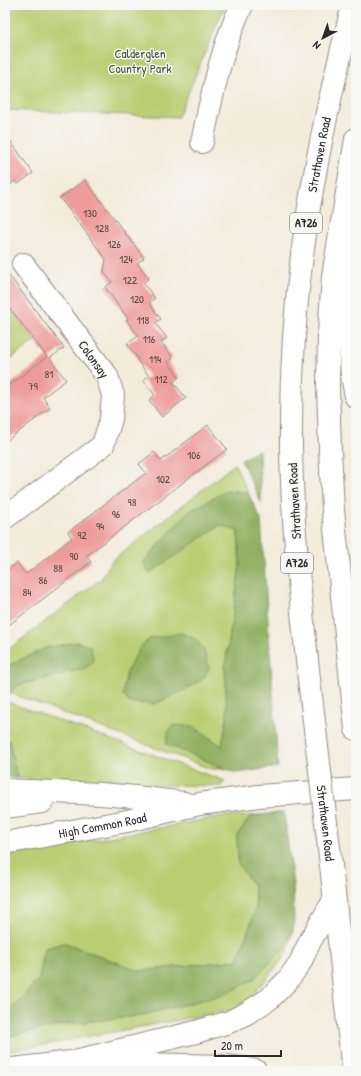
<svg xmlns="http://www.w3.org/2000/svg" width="361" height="1076" viewBox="0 0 361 1076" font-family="'Patrick Hand',sans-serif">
<rect width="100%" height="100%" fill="#f6f6f2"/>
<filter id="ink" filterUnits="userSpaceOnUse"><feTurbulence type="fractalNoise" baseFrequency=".025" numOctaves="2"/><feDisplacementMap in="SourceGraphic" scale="8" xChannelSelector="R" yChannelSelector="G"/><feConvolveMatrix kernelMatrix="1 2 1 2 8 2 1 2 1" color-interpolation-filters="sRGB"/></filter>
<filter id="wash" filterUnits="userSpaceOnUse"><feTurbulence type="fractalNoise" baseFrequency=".012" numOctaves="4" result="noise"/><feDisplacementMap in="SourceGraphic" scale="16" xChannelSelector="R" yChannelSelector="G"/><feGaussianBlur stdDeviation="0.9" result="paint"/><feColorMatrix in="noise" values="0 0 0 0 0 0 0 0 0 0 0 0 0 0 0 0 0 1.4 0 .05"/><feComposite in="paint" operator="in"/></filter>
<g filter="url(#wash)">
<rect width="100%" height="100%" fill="#f3ecdb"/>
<g fill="#b9ce72" stroke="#727c4e">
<polygon points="5,5 225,5 178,117 5,110"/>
<polygon points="5,302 35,341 5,363"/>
<polygon points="235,464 248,493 227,490 200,538 220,525 238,531 240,565 234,608 225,666 227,717 222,747 194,727 214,765 226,769 211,769 10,693 18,685 86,668 5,667 5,652 101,579 112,561"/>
<polygon points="5,701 225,781 221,786 103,784 17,778 9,741 5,740"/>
<polygon points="224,816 251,816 237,835 238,862 254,887 256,909 238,960 140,971 65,943 45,948 39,979 10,1011 5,1012 5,854 44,849"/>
<polygon points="294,926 287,953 269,976 256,990 258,996 232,1010 5,1052 5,1037 66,1024 138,1016 226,994 254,979 284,949"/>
</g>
<g fill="#92b164" stroke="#5e6e48">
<polygon points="259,450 261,502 241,460"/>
<polygon points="227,490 248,493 261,520 278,767 236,773 166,744 169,729 173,725 194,727 222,746 227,717 225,666 234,608 240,565 238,531 220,525 150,573 143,563 187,513"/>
<polygon points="181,633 196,639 204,650 209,668 204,678 185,690 155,704 130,703 123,695 124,685 127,671 139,649 149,639"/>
<polygon points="77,642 90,646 94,661 86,668 18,685 10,693 5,691 5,667 46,648"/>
<polygon points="5,740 9,740 17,778 5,777"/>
<polygon points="284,812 293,885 294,926 284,949 254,979 226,994 138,1016 66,1024 5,1037 5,1012 10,1011 39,979 45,948 65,943 140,971 238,960 256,909 254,887 238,863 237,835 251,816"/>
</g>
<g id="blocks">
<g fill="#ee9c9b">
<polygon points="5,133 33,173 18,184 15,181 5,189"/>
<polygon points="85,180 144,258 137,263 149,278 143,283 155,298 149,303 161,319 155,323 167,338 161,342 173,358 168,362 179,377 173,382 186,398 162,417 149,400 155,395 143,380 149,376 137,360 138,359 127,344 138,336 126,320 128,319 105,287 112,282 104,272 106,259 60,198"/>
<polygon points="5,270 64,348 50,358 66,380 43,397 50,408 5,442 5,388 47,357 5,302"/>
<polygon points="208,425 227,449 86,556 91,562 5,628 5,572 17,563 26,574 72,538 68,532 146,473 139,464 154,452 161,461"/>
</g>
</g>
</g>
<g filter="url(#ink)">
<use href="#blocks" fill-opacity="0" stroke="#8f8c83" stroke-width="1"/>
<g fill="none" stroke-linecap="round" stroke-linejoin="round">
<g stroke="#8f8c83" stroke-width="24">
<g id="minor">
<path d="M202 142C212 96 221 48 242 5"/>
<polyline points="5,518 103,445 111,419 113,395 107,376 23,264"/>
<polyline points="5,790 101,794 136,797 184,803"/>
<polyline points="5,807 42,802"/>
<path id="s1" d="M5 843 127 821 199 804 259 796 356 789"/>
</g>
</g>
<g stroke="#8f8c83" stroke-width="24">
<g id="major">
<polyline points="356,139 333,276 329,334 328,386 330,450 333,510 356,729"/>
<polyline points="356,240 354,264 350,342 352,376 356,397"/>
<path id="s2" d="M309 679C301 602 292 525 291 447 290 354 298 260 316 168 326 113 339 59 353 5"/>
<polyline points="331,865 353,1071"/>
<polyline points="100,1063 224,1066 243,1068 256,1071"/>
<polyline points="5,1070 71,1062 196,1032 229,1022 247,1013 269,999 287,981 300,963 309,943 334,900"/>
</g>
</g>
<use href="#minor" stroke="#fff" stroke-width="22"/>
<use href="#major" stroke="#fff" stroke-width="22"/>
<g stroke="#8f8c83" stroke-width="24" stroke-linecap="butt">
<g id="major-bridge">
<path id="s3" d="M309 679 331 865"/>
</g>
</g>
<use href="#major-bridge" stroke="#fff" stroke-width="22"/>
</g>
</g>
<g text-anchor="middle" stroke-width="3" stroke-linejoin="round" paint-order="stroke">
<g font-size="11" fill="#5c4747">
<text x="90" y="217">130</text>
<text x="102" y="232">128</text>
<text x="114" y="248">126</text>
<text x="126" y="263">124</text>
<text x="130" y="284">122</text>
<text x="137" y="303">120</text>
<text x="143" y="324">118</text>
<text x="149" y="343">116</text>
<text x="155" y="363">114</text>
<text x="49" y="378">81</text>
<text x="161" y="383">112</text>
<text x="33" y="390">79</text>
<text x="194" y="459">106</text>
<text x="163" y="483">102</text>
<text x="132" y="506">98</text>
<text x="116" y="518">96</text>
<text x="100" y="530">94</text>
<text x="82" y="539">92</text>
<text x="74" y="560">90</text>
<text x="58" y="572">88</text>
<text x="43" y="584">86</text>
<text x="27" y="596">84</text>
</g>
<g fill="#f6f6f2" stroke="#686867" stroke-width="1">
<rect x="290" y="213" width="32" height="20" rx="3"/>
<rect x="281" y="553" width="32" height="20" rx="3"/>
</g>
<g font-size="12" font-weight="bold" fill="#2b2b2b">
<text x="306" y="227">A726</text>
<text x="297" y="567">A726</text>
</g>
<g font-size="13" fill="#4e543d" stroke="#f6f6f2">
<text x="140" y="58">Calderglen<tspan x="140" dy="15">Country Park</tspan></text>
</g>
<g font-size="13" fill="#2b2b2b" stroke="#f6f6f2">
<text dy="5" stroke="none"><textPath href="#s2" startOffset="527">Strathaven Road</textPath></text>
<text transform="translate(94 359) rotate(55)" y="5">Colonsay</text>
<text transform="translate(294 501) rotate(-93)" y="5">Strathaven Road</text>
<text dy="5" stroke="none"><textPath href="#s3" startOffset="145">Strathaven Road</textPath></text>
<text dy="5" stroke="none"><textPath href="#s1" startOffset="99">High Common Road</textPath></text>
</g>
</g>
<rect width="361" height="1076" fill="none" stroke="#f6f6f2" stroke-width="20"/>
<g transform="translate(323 38) rotate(221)" stroke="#f6f6f2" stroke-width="3" paint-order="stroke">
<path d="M0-3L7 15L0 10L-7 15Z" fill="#2b2b2b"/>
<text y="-6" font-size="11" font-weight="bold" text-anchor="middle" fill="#2b2b2b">N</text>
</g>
<path d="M215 1050v6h66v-6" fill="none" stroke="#2b2b2b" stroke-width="2"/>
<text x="221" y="1050" font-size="12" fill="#2b2b2b" stroke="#f6f6f2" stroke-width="3" paint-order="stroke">20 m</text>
</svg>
